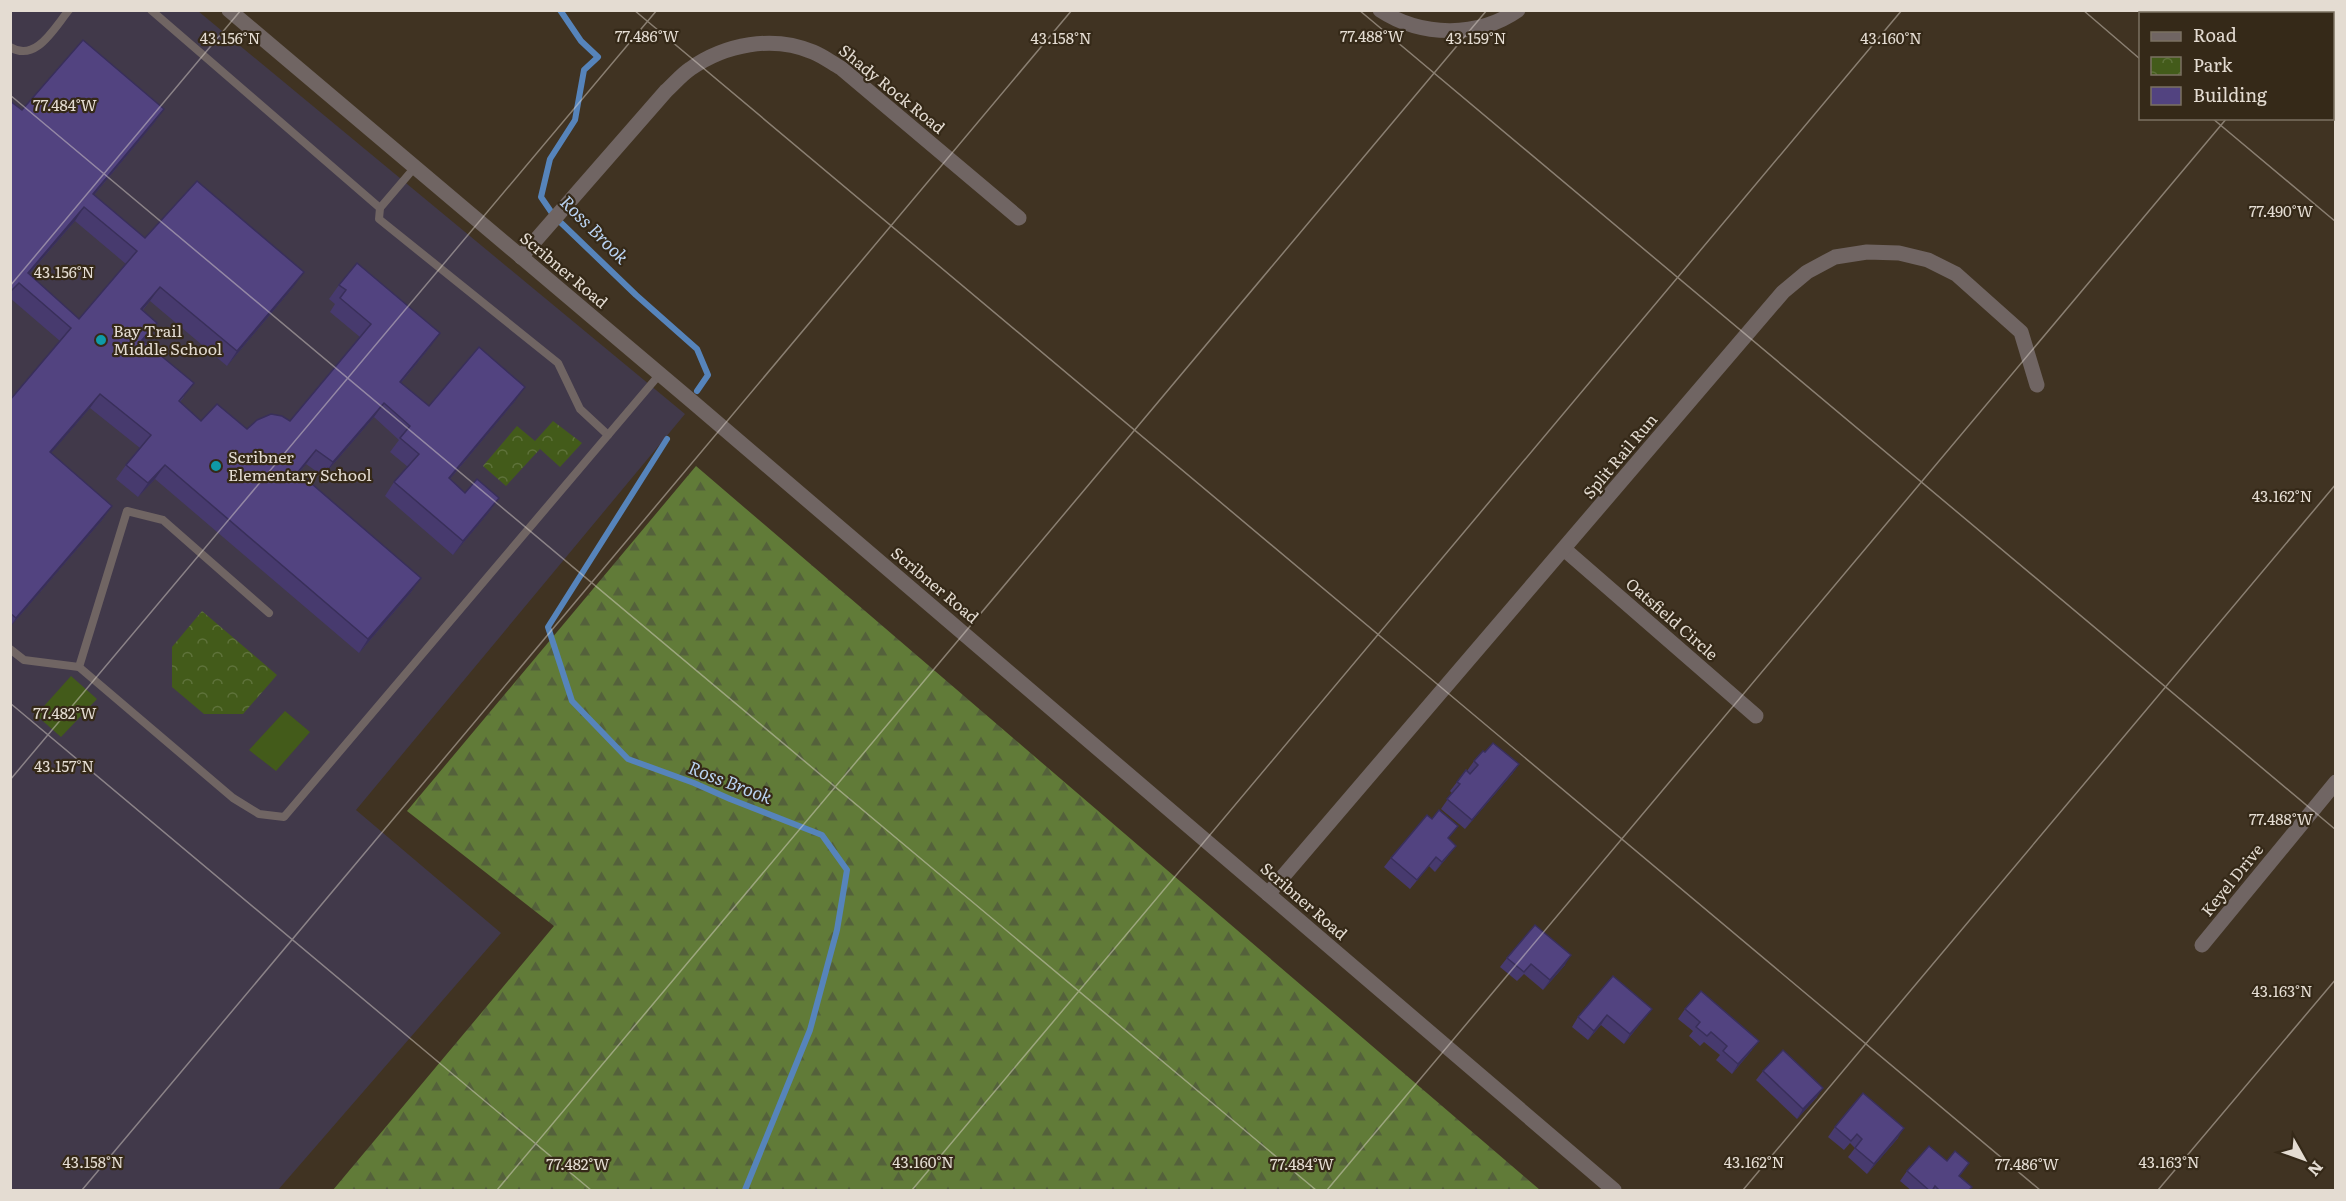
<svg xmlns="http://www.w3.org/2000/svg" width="2346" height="1201" viewBox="0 0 2346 1201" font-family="Literata,serif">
<defs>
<pattern id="forest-firs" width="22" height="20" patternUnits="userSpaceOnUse" patternTransform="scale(1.5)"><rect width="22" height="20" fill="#617b38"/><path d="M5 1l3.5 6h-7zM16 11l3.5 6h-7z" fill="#54613b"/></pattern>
<pattern id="park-crowns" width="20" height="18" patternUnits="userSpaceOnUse" patternTransform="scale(1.5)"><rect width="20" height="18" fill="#435b1a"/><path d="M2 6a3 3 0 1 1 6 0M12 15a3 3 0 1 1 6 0" fill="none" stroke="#5e723a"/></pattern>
</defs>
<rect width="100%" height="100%" fill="#403322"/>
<polygon fill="#41394a" points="10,11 198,11 685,414 356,810 501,933 278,1190 11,1190"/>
<polygon fill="url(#forest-firs)" points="696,466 1540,1190 333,1190 554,926 407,811"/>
<g fill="url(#park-crowns)">
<polygon points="553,421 582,443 560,467 540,449 506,486 483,466 517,426 535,441"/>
<polygon points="202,611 277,675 243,714 204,714 172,687 172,647"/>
</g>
<g fill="#435b1a">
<polygon points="71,676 97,699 61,737 36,715"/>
<polygon points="285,711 310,732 276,771 249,750"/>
</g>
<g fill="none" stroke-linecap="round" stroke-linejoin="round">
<g stroke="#5684bb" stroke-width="6">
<polyline points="560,10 581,41 598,57 584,70 575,120 550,159 541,197 554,216 636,295 697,349 708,375 697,391"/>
<polyline points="667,439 548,627 572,701 628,759 694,783 730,799 822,835 847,870 837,930 810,1030 745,1190"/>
</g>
<g stroke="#706563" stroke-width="8">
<polyline points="151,10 380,208 379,219 558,363 580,409 608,435"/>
<path d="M10 47C36 63 54 28 69 10"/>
<polyline points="380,208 415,167"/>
<polyline points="269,613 163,520 127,511 79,667 233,798 259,814 284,817 659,375"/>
<polyline points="10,649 24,660 79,667"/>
</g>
<g stroke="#706563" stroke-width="15">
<path d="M1380 10C1421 37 1478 38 1518 10"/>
<path d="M521 257 666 91C674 84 681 75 690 69 725 44 773 35 813 52 823 56 832 63 841 68L1019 218"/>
<polyline points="1564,549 1756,716"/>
<polyline points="1268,894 1783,292 1807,272 1835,257 1867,252 1899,253 1928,260 1956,274 2021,332 2037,385"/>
<polyline points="2202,945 2336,782"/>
</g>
<polyline stroke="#706563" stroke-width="15" points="229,10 694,403 1614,1190"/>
</g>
<g fill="#473a6e" fill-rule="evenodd">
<path d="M10 101 22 110 164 109 154 123 94 195 145 238 294 286 227 366 150 301 143 310 157 323 144 341 184 397 180 402 201 421 247 429 290 421 360 337 330 312 335 304 329 299 339 285 430 347 401 383 429 406 515 401 450 479 465 493 499 498 489 512 453 555 385 496 394 482 408 467 390 452 399 440 374 417 323 476 306 464 299 473 421 578 411 592 359 653 155 479 138 497 116 479 126 465 140 448 90 408 51 453 112 506 102 520 10 627V400L60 341 10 298ZM75 221 126 264 79 319 29 274Z"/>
<polygon points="1485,752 1519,764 1512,774 1465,829 1441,809 1452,793 1450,791 1457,782 1470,774 1467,771 1474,761"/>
<polygon points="1448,839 1456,846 1449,855 1435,872 1429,866 1410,889 1384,867 1391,858"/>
<polygon points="1507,958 1565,965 1543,990 1524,974 1517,981 1500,967"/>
<polygon points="1652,1009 1624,1044 1601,1025 1588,1040 1572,1027 1578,1017"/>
<polygon points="1685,1009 1752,1050 1732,1074 1716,1060 1720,1055 1704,1042 1700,1046 1689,1036 1693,1031 1678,1019"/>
<polygon points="1763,1071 1817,1097 1797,1119 1756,1080"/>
<polygon points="1835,1127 1898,1138 1867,1174 1848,1157 1855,1148 1850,1143 1844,1150 1828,1137"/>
<polygon points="1907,1171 1962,1173 1959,1176 1968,1191 1912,1191 1900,1181"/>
</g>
<g fill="#392f5a">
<polygon points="164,109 154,123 83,208 93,194"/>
<polygon points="84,207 75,221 20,284 28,273"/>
<polygon points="304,272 294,286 227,366 237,351"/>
<polygon points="160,287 150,301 131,323 141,309"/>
<polygon points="157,323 147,337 132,354 142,340"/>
<polygon points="440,333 430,347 390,396 400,382"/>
<polygon points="525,387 515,401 439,492 449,478"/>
<polygon points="100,394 90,408 40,466 50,452"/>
<polygon points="384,403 374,417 323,476 333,462"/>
<polygon points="316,450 306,464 288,486 298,472"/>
<polygon points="165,465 155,479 138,497 148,483"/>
<polygon points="499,498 489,512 453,555 463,541"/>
<polygon points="112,506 102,520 10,627 16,618"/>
<polygon points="421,578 411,592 359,653 368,639"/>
<polygon points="1519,764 1512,774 1465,829 1472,820"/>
<polygon points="1456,846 1449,855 1435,872 1442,862"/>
<polygon points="1571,955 1565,965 1543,990 1550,980"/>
<polygon points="1652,1009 1645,1018 1624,1044 1630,1034"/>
<polygon points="1607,1015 1601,1025 1588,1040 1594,1031"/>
<polygon points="1759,1041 1752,1050 1732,1074 1738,1064"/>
<polygon points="1823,1088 1817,1097 1797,1119 1803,1109"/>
<polygon points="1904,1128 1898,1138 1867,1174 1874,1164"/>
</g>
<g fill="#524380" stroke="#392f5a" stroke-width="1.5" fill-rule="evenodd">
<path d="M83 40 164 109 93 194 145 238 197 181 304 272 237 351 160 287 141 309 157 323 142 340 194 383 179 401 201 421 217 404 247 429 257 420 271 414 282 416 290 421 371 324 340 298 346 290 339 285 357 263 440 333 400 382 429 406 479 347 525 387 449 478 465 493 477 479 499 498 463 541 394 482 419 454 400 438 410 426 384 403 333 462 316 450 298 472 421 578 368 639 165 465 148 483 126 465 151 435 100 394 50 452 112 506 16 618 10 613V400L71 328 19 283 10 292V101L22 110ZM84 207 137 251 79 319 28 273Z"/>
<polygon points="1493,743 1519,764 1472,820 1447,799 1460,784 1457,782 1466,770 1470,774 1478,765 1474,761 1483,751 1485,752"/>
<polygon points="1439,810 1458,826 1448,838 1456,846 1442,862 1436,857 1417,880 1391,858 1427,815 1432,819"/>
<polygon points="1535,925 1571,955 1550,980 1531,964 1524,972 1507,958"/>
<polygon points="1613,976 1652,1009 1630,1034 1607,1015 1594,1031 1578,1017"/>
<polygon points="1701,991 1759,1041 1738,1064 1723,1051 1727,1046 1711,1032 1707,1036 1696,1027 1700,1022 1685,1009"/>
<polygon points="1783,1050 1823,1088 1803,1109 1763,1071"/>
<polygon points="1863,1093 1904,1128 1874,1164 1855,1148 1862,1139 1857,1134 1851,1141 1835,1127"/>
<polygon points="1929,1146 1947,1161 1955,1151 1969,1163 1959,1176 1972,1187 1968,1191 1940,1191 1935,1186 1932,1191 1930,1191 1907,1171"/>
</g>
<path fill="none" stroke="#e4dcd2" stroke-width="1.5" stroke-opacity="0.45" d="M634 10 2040 1190M1359 10 2336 830M2083 10 2140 59M2315 14 2318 10M10 95 1316 1190M2212 118 2336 222M10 286 241 10M10 703 591 1190M10 780 657 10M82 1190 1072 10M497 1190 1487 10M912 1190 1902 10M1327 1190 2227 118M1743 1190 2336 484M2158 1190 2336 979"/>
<g fill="#0f9aa8" stroke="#352918" stroke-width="2">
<circle cx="101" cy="340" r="6"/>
<circle cx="216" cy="466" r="6"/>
</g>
<g text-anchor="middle" stroke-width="4.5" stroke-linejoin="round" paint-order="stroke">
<g font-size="16" fill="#e4dcd2" stroke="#352918">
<text transform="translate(892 89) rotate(39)" y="6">Shady Rock Road</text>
<text transform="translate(564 270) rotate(40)" y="6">Scribner Road</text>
<text transform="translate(1620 456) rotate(-50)" y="6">Split Rail Run</text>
<text transform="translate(935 585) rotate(40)" y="6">Scribner Road</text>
<text transform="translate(1672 619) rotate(41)" y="6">Oatsfield Circle</text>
<text transform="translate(2232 880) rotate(-51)" y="6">Keyel Drive</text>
<text transform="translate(1304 901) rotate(41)" y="6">Scribner Road</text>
</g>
<g font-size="16" fill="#e4dcd2" stroke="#352918" text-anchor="start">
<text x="113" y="337">Bay Trail<tspan x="113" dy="18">Middle School</tspan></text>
<text x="228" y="463">Scribner<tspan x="228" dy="18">Elementary School</tspan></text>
</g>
<g font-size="18" font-style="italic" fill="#b9d2f1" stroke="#352918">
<text transform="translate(594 230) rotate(45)" y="6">Ross Brook</text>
<text transform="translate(730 783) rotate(21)" y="6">Ross Brook</text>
</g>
</g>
<g font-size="15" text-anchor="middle" fill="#e4dcd2" stroke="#352918" stroke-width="4.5" stroke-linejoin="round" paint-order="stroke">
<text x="647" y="42">77.486°W</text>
<text x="1372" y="42">77.488°W</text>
<text x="230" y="44">43.156°N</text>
<text x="1061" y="44">43.158°N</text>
<text x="1476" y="44">43.159°N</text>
<text x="1891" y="44">43.160°N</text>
<text x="65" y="111">77.484°W</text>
<text x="2281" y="217">77.490°W</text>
<text x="64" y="278">43.156°N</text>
<text x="2282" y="502">43.162°N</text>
<text x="65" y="719">77.482°W</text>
<text x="64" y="772">43.157°N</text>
<text x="2281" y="825">77.488°W</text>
<text x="2282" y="997">43.163°N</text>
<text x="93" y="1168">43.158°N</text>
<text x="923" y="1168">43.160°N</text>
<text x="1754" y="1168">43.162°N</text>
<text x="2169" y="1168">43.163°N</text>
<text x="578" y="1170">77.482°W</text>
<text x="1302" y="1170">77.484°W</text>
<text x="2027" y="1170">77.486°W</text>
</g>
<rect width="2346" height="1201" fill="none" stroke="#e4dcd2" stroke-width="24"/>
<rect x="2139" y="12" width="195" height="108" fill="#352918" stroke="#7b7162" stroke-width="1.5"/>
<rect x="2151" y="32" width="30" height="9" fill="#706563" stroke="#7b7162" stroke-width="1.5"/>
<text x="2193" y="42" font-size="18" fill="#e4dcd2">Road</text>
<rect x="2151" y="57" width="30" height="18" fill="url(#park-crowns)" stroke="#7b7162" stroke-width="1.5"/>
<text x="2193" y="72" font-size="18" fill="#e4dcd2">Park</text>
<rect x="2151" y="87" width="30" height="18" fill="#524380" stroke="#7b7162" stroke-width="1.5"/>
<text x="2193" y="102" font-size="18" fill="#e4dcd2">Building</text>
<g transform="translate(2304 1159) rotate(130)" stroke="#352918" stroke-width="4.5" paint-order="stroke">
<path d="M0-4.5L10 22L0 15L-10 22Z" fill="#e4dcd2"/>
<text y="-9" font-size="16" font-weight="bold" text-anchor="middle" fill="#e4dcd2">N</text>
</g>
</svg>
